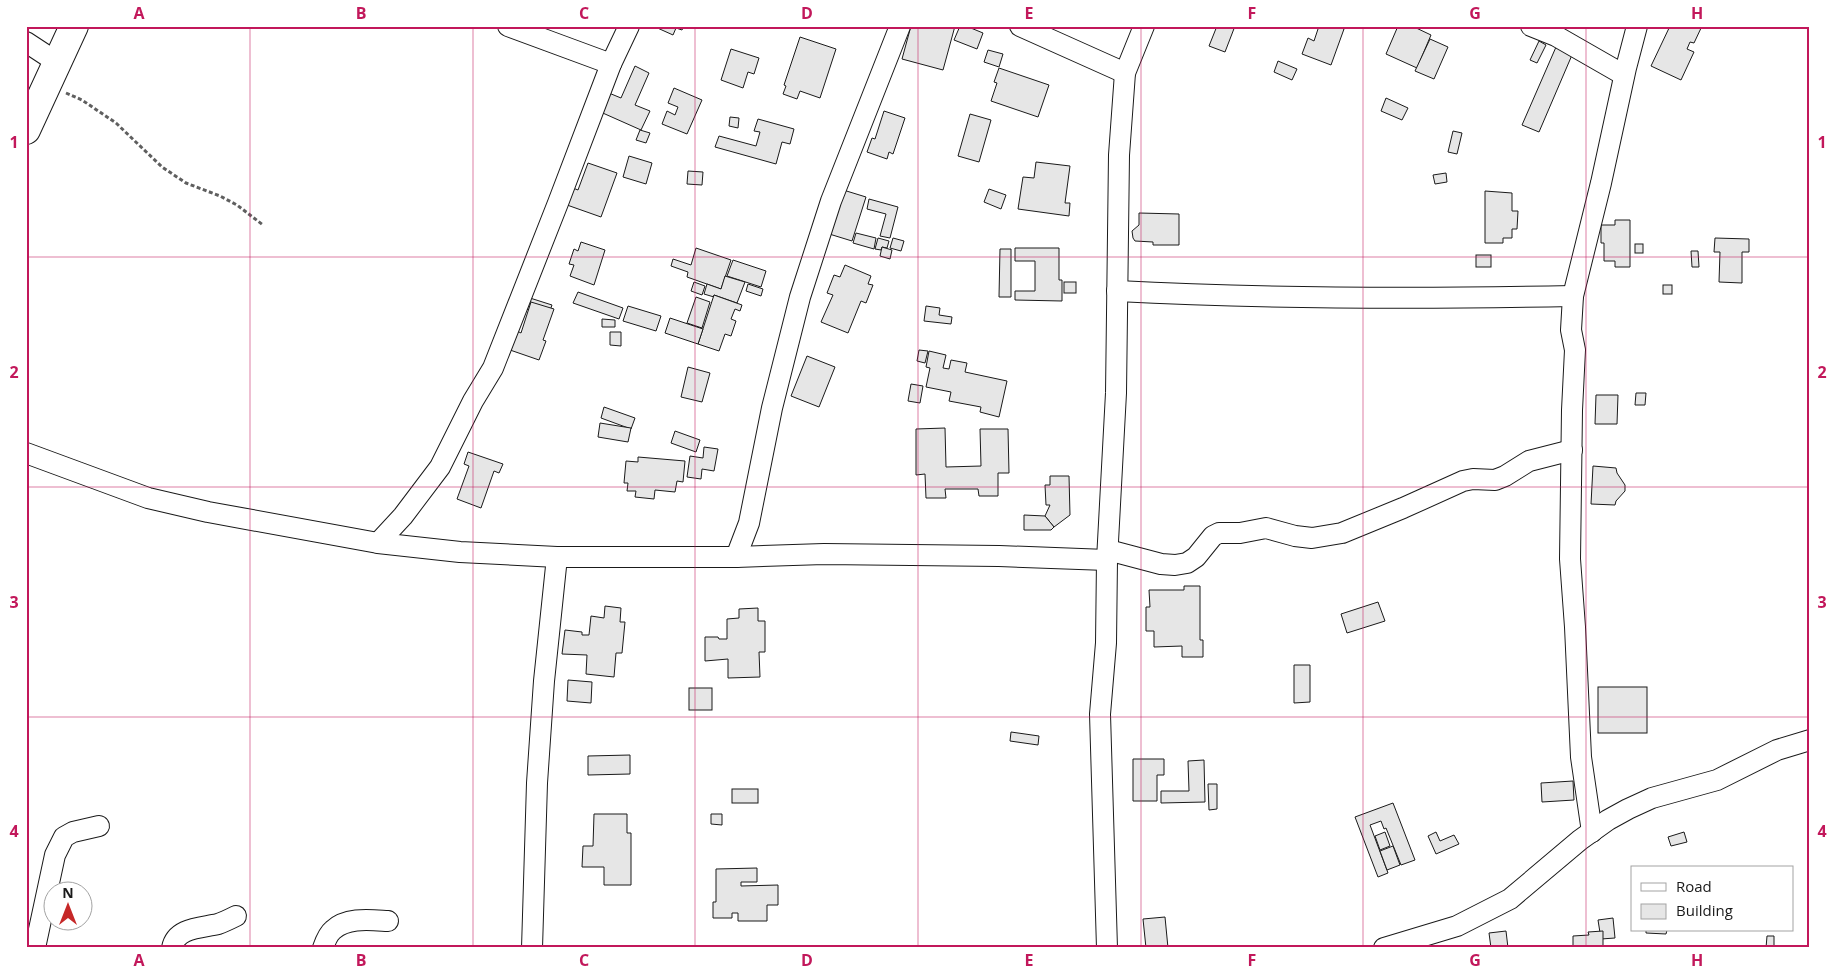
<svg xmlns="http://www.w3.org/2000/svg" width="1836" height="974" viewBox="0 0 1836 974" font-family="'Open Sans',sans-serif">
<rect width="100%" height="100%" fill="#fff"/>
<g fill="#e6e6e6" stroke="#1a1a1a">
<polygon points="653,26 684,26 682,30 676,28 673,35"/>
<polygon points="911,26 955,26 943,70 902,59"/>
<polygon points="960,26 966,26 983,33 977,49 954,40"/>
<polygon points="1217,26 1235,26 1225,52 1209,46"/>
<polygon points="1319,26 1337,26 1344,29 1331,65 1302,54 1308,38 1314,41"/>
<polygon points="1398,26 1412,26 1431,35 1417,68 1386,54"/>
<polygon points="1670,26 1702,26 1694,43 1690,42 1687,49 1694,52 1681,80 1651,66"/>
<polygon points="800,37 836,49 820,98 800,91 797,99 783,94 786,86 784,85"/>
<polygon points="1430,39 1448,47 1434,79 1415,71"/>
<polygon points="1539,41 1546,45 1537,63 1530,60"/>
<polygon points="1556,47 1572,55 1539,132 1522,125"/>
<polygon points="731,49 759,58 754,74 748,72 743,88 721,80"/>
<polygon points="988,50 1003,54 999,67 984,62"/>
<polygon points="1278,61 1297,69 1292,80 1274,72"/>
<polygon points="635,66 649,73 635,105 650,111 641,130 596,110 604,91 621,98"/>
<polygon points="999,68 1049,85 1038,117 991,101 997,83 994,82"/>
<polygon points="674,88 702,100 687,134 662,124 667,111 675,115 678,107 668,103"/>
<polygon points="1386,98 1408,108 1402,120 1381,111"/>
<polygon points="884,111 905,118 893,154 889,152 887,159 867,152 872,138 875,139"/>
<polygon points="970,114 991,120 979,162 958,156"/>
<polygon points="730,117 739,118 738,128 729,126"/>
<polygon points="758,119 794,129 790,144 782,142 776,164 715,147 719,136 756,146 760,132 754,131"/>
<polygon points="640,130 650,133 646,143 636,140"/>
<polygon points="1453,131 1462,133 1457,154 1448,152"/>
<polygon points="629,156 652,163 646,184 623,177"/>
<polygon points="1036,162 1070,166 1065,203 1070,203 1069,216 1018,209 1023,177 1034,178"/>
<polygon points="588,163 617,173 601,217 567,205 573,188 578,190"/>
<polygon points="688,171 703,172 702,185 687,184"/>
<polygon points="1446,173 1447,182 1435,184 1433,175"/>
<polygon points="840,189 866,197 852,241 826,233"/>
<polygon points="989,189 1006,195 1001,209 984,202"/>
<polygon points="1485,191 1512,193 1512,211 1518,211 1517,229 1512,229 1512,238 1503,238 1503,243 1485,243"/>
<polygon points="869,199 898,207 890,238 880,236 886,214 867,209"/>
<polygon points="1139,213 1179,214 1179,245 1153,245 1153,242 1135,241 1133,238 1132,231 1139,225"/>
<polygon points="1615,220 1630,220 1630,267 1615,267 1615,261 1604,261 1604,243 1601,243 1601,225 1615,225"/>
<polygon points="856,233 876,238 874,249 853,243"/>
<polygon points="878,238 889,241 887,248 882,247 881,250 875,249"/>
<polygon points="893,238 904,241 901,251 890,248"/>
<polygon points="1715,238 1749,239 1749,252 1742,252 1742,283 1719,282 1720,252 1714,252"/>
<polygon points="581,242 605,250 594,285 570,276 574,265 569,264 574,249 578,251"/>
<rect x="1635" y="244" width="8" height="9"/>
<polygon points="882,247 892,250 890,259 880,256"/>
<polygon points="696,248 731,260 721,289 687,277 688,272 671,266 673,259 691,265"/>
<polygon points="1015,248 1059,248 1059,280 1062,280 1062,301 1015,300 1015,291 1035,291 1035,261 1015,261"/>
<polygon points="1000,249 1011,249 1011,297 999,297"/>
<polygon points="1691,251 1698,251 1699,267 1692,267"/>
<rect x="1476" y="255" width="15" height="12"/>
<polygon points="733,260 766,271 761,287 727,276"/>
<polygon points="845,265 871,276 868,284 873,285 866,303 861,301 848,333 821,322 833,295 827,293 834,275 840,277"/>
<polygon points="725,276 745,282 737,303 714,295 714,297 704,294 707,284 721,289"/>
<polygon points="694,282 705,286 702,295 691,291"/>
<rect x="1064" y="282" width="12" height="11"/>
<polygon points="748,284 763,289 761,296 746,291"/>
<rect x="1663" y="285" width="9" height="9"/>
<polygon points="578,292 623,308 619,319 573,303"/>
<polygon points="714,295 742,305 740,311 735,309 731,319 736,321 731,336 725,334 719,351 698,344"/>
<polygon points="696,297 710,302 702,328 687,323"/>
<polygon points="530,298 552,305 548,316 526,309"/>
<polygon points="531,302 554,309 543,340 546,341 539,360 510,350 517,331 521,333"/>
<polygon points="628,306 661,316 656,331 623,321"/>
<polygon points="926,306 940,308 939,315 952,317 951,324 924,321"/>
<polygon points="670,318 703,329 698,344 665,333"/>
<polygon points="602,319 615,320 615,327 602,327"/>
<polygon points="610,332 621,332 621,346 610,345"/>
<polygon points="919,350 928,351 925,363 917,361"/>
<polygon points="929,351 946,355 943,368 949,369 951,360 967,363 965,372 1007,381 999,417 980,412 981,407 949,401 951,392 926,387 930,368 926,367"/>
<polygon points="807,356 835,367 819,407 791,396"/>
<polygon points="688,367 710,373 702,402 681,397"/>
<polygon points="911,384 923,386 920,403 908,401"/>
<polygon points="1636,393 1646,393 1645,405 1635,405"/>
<polygon points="1596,395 1618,395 1617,424 1595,424"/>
<polygon points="604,407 635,418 631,429 601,418"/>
<polygon points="600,423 631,428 628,442 598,437"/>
<polygon points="945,428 946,467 981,466 980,429 1008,429 1009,473 998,473 998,496 979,496 978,489 945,489 946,498 926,498 925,474 916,475 916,429"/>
<polygon points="675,431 700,440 696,452 671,443"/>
<polygon points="704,447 718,449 714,471 702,469 701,479 687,477 690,456 703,458"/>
<polygon points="468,452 503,464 499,473 494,471 481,508 457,499 469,466 464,464"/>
<polygon points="638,457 685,461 683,482 677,481 675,492 655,490 654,499 635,497 636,491 627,491 628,483 624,483 626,461 638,462"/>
<polygon points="1593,466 1616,468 1617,473 1625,485 1625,491 1616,501 1615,505 1591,504"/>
<polygon points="1050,476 1069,476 1070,515 1054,527 1045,516 1050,505 1046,505 1045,485 1050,485"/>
<polygon points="1024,515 1045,516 1054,527 1051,530 1024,530"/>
<polygon points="1184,586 1200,586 1200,640 1203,640 1203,657 1182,657 1182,646 1154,647 1154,631 1146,631 1146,607 1150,607 1149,590 1184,590"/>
<polygon points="1378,602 1385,621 1347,633 1341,614"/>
<polygon points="605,606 621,608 620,622 625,622 622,653 616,653 614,677 586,674 587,655 562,654 565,630 582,632 582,635 589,635 591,616 604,618"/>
<polygon points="758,608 758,621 765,621 765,652 759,652 760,677 728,678 728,659 705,661 705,637 718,637 719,639 727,639 727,619 739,618 739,609"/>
<polygon points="1294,665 1310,665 1310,702 1294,703"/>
<polygon points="568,680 592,682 591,703 567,701"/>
<rect x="1598" y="687" width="49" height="46"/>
<rect x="689" y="688" width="23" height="22"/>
<polygon points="1011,732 1039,736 1038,745 1010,741"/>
<polygon points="630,755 630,774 588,775 588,756"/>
<polygon points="1133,759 1164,759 1164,775 1157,775 1157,801 1133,801"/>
<polygon points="1204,760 1205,802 1161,803 1161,791 1189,791 1188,761"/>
<polygon points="1573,781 1574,800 1542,802 1541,783"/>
<polygon points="1208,784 1217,784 1217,809 1209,810"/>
<rect x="732" y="789" width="26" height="14"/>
<polygon points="1393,803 1415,860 1401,865 1386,828 1384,829 1381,821 1370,825 1388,873 1378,877 1355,817"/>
<polygon points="594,814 627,814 627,833 631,833 631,885 604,885 604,867 582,867 583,846 593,846"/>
<polygon points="711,814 722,814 722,825 711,824"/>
<polygon points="1385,832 1390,846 1380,850 1375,836"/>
<polygon points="1436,832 1440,841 1454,835 1459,844 1436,854 1428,836"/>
<polygon points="1684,832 1687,842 1671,846 1668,837"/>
<polygon points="1393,846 1400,865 1387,870 1380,851"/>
<polygon points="757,868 757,882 741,882 741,886 778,885 778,905 767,905 767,921 738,921 738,913 732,913 732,918 713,918 713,902 716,902 716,869"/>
<polygon points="1165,917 1168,948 1146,948 1143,919"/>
<polygon points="1613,918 1615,938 1601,939 1598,920"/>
<polygon points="1646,930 1667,930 1666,934 1646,933"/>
<polygon points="1506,931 1508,948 1491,948 1489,933"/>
<polygon points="1603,931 1603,948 1573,948 1573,936 1589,935 1588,932"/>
<polygon points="1767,936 1774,936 1774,948 1766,948"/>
</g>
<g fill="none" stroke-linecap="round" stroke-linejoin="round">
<g stroke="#1a1a1a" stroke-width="22">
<g id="minor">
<polyline points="508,26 611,64"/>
<polyline points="1020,26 1125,73"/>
<polyline points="1531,26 1556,36 1624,75"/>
<polyline points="26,42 58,63"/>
<path d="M1117 291C1269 299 1421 299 1573 296"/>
<polyline points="26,453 148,498 208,512 378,543 460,552 557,557 736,557 824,554 999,556 1107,560"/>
<polyline points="378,543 403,516 440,467 473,401 493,368 558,203 611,64 629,26"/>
<polyline points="1108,550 1161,564 1175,565 1187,563 1196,557 1213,536 1219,533 1240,533 1266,528 1295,536 1312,538 1342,533 1403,508 1463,481 1473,479 1495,480 1505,476 1529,461 1572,450"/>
<polyline points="736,557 749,523 772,408 800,297 831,201 900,26"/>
<polyline points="1592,832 1581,757 1575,627 1570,559 1572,410 1575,350 1571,330 1573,296 1601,183 1626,68 1637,26"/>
<polyline points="35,948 55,855 64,837 73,832 99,826"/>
<path d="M172 948C176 927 202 928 218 924 224 922 230 919 236 916"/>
<path d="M323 948C325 942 328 934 333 930 347 917 370 920 388 921"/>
<polyline points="532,948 537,783 544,681 557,557"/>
<polyline points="1107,948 1100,714 1106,643 1107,560 1116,393 1119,155 1125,73 1144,26"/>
<polyline points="1384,948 1457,926 1510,899 1580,840 1608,820 1628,809 1652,798 1717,780 1777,750 1810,740"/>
</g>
</g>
<g stroke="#1a1a1a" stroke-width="30">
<polyline id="highway" points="26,130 74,26"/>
</g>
<polyline stroke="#5f5f5f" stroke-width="3" stroke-dasharray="4 2.5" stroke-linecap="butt" points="66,93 82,100 116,123 162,167 186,183 220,196 237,205 263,225"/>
<use href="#minor" stroke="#fff" stroke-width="20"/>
<use href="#highway" stroke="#fff" stroke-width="28"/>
</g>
<path fill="none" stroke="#c2185b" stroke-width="1" stroke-opacity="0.55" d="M250 26V948M473 26V948M695 26V948M918 26V948M1141 26V948M1363 26V948M1586 26V948M26 257H1810M26 487H1810M26 717H1810"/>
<rect width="1836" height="974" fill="none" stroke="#ffffff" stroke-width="55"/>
<rect x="1631" y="866" width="162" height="65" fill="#ffffff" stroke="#a3a3a3"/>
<rect x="1641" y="883" width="25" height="8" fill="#ffffff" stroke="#a3a3a3"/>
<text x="1676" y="892" font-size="15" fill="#1a1a1a">Road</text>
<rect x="1641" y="904" width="25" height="15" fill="#e6e6e6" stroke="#a3a3a3"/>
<text x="1676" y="916" font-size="15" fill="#1a1a1a">Building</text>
<g transform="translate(68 906)"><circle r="24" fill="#ffffff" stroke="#a3a3a3"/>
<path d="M0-4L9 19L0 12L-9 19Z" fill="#c62828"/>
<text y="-8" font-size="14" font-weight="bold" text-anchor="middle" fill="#1a1a1a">N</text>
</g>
<rect x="28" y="28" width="1780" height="918" fill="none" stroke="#c2185b" stroke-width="2"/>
<g font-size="16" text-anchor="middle" font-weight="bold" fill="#c2185b">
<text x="139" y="19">A</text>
<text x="361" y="19">B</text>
<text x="584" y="19">C</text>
<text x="807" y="19">D</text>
<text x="1029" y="19">E</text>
<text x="1252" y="19">F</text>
<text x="1475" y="19">G</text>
<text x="1697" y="19">H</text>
<text x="14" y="148">1</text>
<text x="1822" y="148">1</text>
<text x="14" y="378">2</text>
<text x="1822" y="378">2</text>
<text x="14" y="608">3</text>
<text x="1822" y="608">3</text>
<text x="14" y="837">4</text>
<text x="1822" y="837">4</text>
<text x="139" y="966">A</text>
<text x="361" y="966">B</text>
<text x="584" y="966">C</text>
<text x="807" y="966">D</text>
<text x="1029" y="966">E</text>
<text x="1252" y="966">F</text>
<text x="1475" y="966">G</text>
<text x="1697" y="966">H</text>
</g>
</svg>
